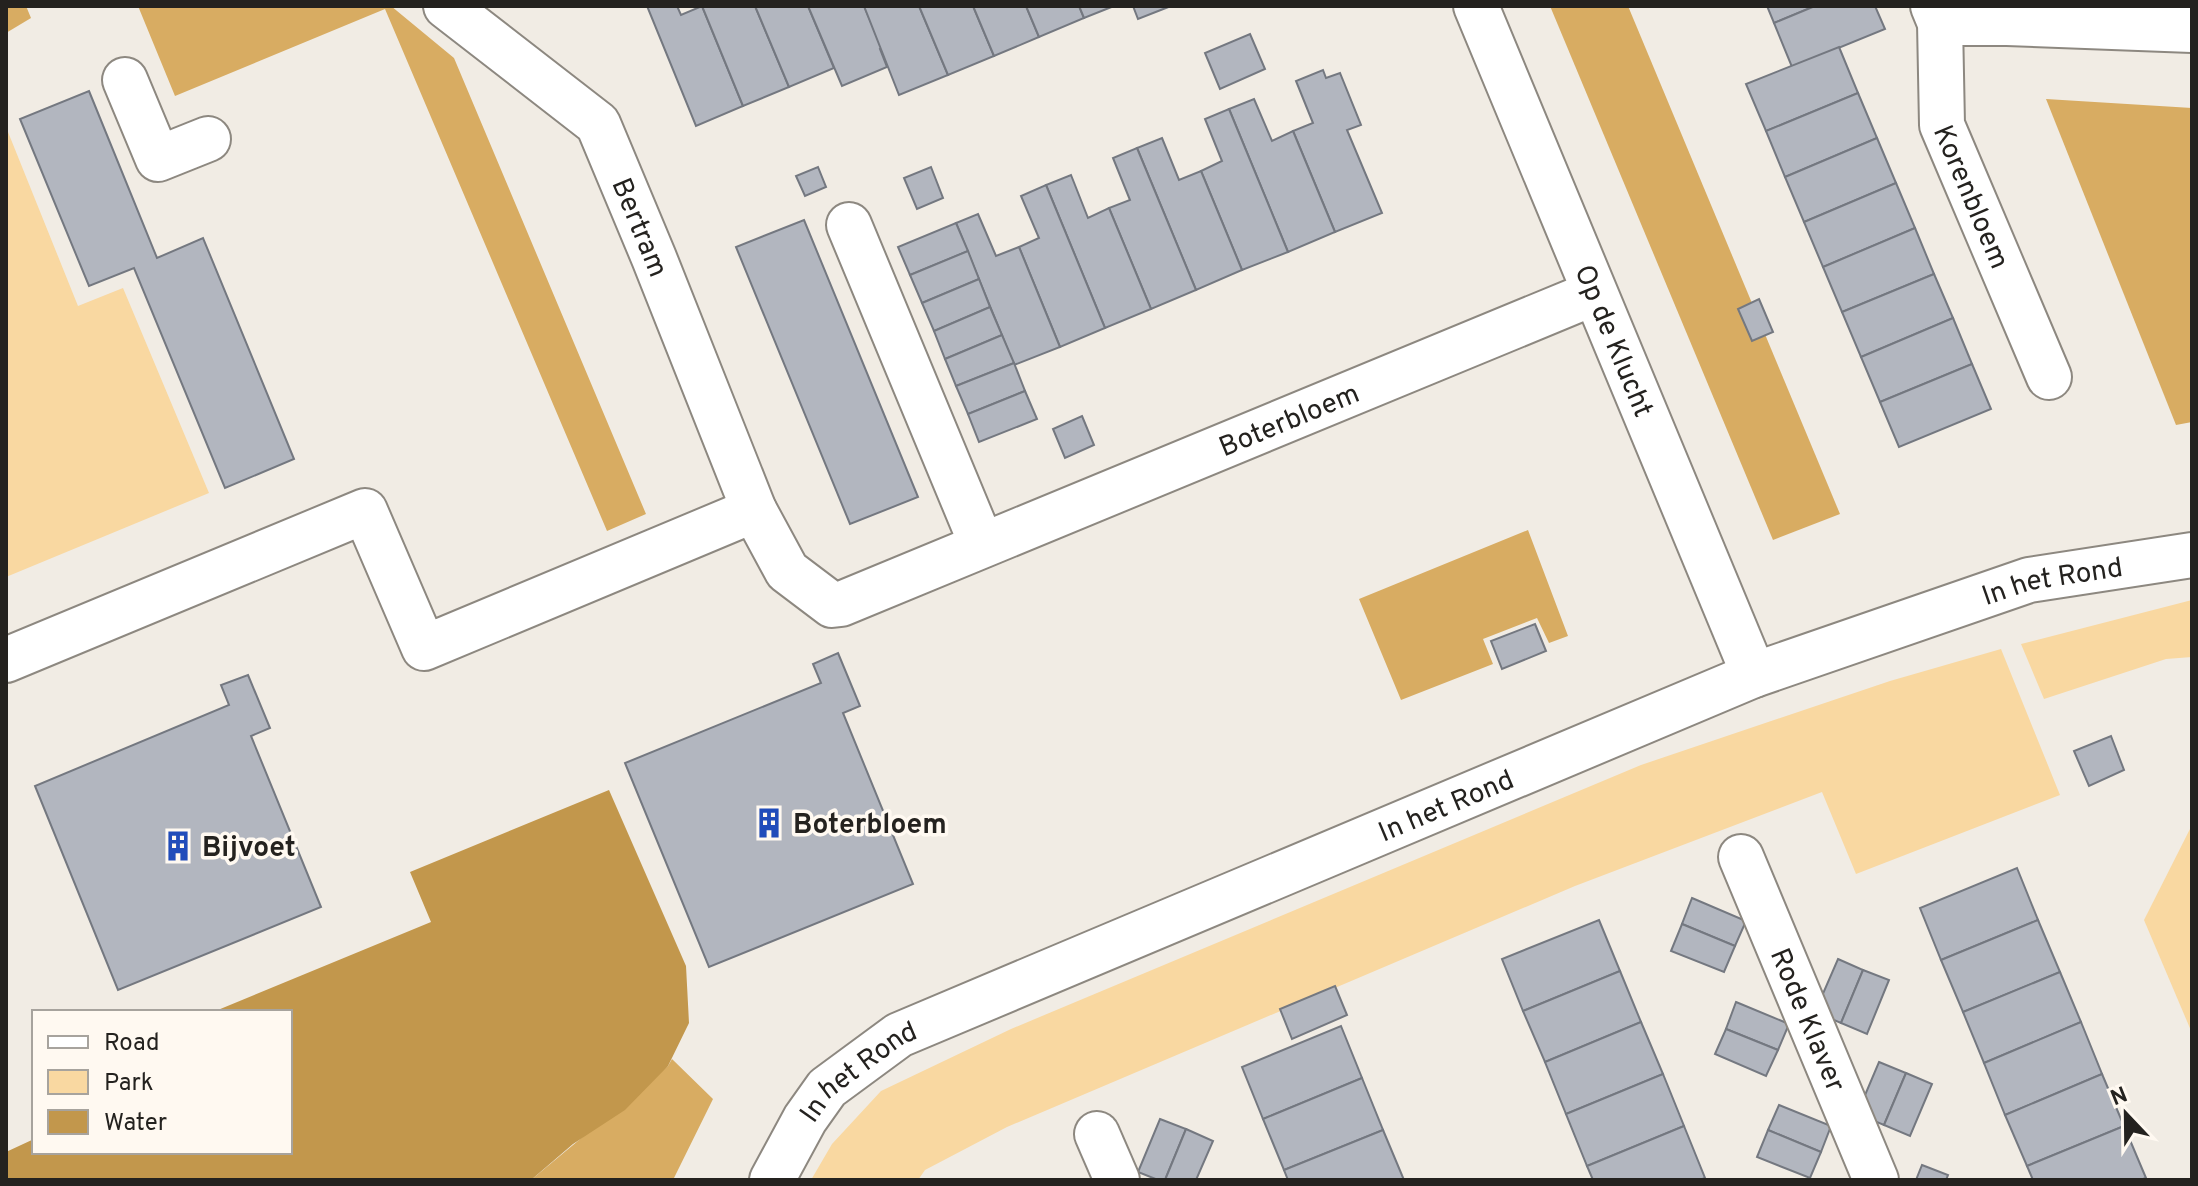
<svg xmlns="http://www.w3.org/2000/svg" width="2198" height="1186" viewBox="0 0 2198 1186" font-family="Overpass,sans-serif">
<rect width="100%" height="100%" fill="#f1ece4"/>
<g fill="#f9d8a1">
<polygon points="6,127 78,306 123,288 209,493 6,577"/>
<polygon points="2192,600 2192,657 2166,659 2044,699 2021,644"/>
<polygon points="2001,649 2060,795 1856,874 1822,792 1575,886 1007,1127 925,1170 918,1180 811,1180 832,1144 881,1091 1011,1029 1641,765 1890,681"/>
<polygon points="2192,825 2192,1033 2144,920"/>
</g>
<g fill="#d8ac62">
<polygon points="6,6 26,6 31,18 6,33"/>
<polygon points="138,6 384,6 385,8 391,6 454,58 646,514 607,531 385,9 175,96"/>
<polygon points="1550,6 1628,6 1840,514 1773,540"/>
<polygon points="2046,99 2192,108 2192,422 2176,425"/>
<polygon points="1528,530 1568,636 1549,643 1537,618 1483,639 1493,664 1401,700 1359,599"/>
<polygon points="672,1059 713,1099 673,1180 531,1180 668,1066"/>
</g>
<polygon fill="#c2974c" points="609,790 686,966 689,1023 668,1066 625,1110 573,1144 531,1180 6,1180 6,1152 34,1139 34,1152 290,1152 290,1012 213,1012 431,922 410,872"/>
<g fill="#b2b6bf" stroke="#747880" stroke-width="2">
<polygon points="647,6 677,6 681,15 702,6 743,106 696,126"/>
<polygon points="702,6 755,6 789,87 743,106"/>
<polygon points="755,6 808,6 834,68 789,87"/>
<polygon points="808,6 864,6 882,48 880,49 887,67 842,86"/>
<polygon points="864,6 919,6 948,75 899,95"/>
<polygon points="919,6 973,6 994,56 948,75"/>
<polygon points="973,6 1026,6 1039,37 994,56"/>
<polygon points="1026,6 1079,6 1084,18 1039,37"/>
<polygon points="1079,6 1114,6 1084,18"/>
<polygon points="1133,6 1171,6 1138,19"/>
<polygon points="1767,6 1815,6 1774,23"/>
<polygon points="1815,6 1875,6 1885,29 1792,67 1774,23"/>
<polygon points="1250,34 1265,69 1220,89 1205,53"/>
<polygon points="1839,47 1858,93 1766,131 1746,84"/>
<polygon points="1323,70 1326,78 1340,73 1361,125 1347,130 1382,213 1335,232 1293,131 1313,123 1296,81"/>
<polygon points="89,91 157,258 203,238 294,459 225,488 134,268 89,286 20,119"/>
<polygon points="1858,93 1877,138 1785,177 1766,131"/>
<polygon points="1254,99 1272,141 1293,131 1335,232 1288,252 1229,109"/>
<polygon points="1229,109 1288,252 1242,270 1201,171 1222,161 1205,119"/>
<polygon points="1162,138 1179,180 1201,171 1242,270 1196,290 1137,148"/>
<polygon points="1877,138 1896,183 1804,222 1785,177"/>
<polygon points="1137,148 1196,290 1151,309 1109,208 1130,200 1113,158"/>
<polygon points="818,167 826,187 805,196 796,176"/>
<polygon points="931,167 943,198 917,209 904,178"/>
<polygon points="1071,175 1088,218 1109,208 1151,309 1105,328 1046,185"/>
<polygon points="1896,183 1915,228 1823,267 1804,222"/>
<polygon points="1046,185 1105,328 1060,347 1019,247 1039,238 1021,196"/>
<polygon points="978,214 996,256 1019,247 1060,347 1014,365 956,223"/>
<polygon points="804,220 918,497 850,524 736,247"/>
<polygon points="956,223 968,251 910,275 898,247"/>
<polygon points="1915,228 1934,274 1842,312 1823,267"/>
<polygon points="968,251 979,279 922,303 910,275"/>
<polygon points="1934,274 1953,318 1861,357 1842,312"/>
<polygon points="979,279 990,307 934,331 922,303"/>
<polygon points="1759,299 1773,332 1752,341 1738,309"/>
<polygon points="990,307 1002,335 945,359 934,331"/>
<polygon points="1953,318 1972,364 1880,402 1861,357"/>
<polygon points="1002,335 1014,363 956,386 945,359"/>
<polygon points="1014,363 1025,391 968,414 956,386"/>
<polygon points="1972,364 1991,409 1899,447 1880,402"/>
<polygon points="1025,391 1037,419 979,442 968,414"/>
<polygon points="1082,416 1094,445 1065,458 1053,429"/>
<polygon points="1535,624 1546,651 1502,669 1491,641"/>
<polygon points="838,653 860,706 843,713 913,884 709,967 625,763 821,683 813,664"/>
<polygon points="248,675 270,728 251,736 321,907 118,990 35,786 229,705 221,685"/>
<polygon points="2111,736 2124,770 2089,786 2074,751"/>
<polygon points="2017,868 2038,920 1941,960 1920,908"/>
<polygon points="1692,898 1746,921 1735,946 1682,924"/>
<polygon points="1599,920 1620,971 1523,1011 1502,959"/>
<polygon points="2038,920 2060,972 1963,1012 1941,960"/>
<polygon points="1682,924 1735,946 1724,972 1671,951"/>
<polygon points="1838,959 1863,970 1841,1023 1815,1012"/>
<polygon points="1863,970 1889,980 1867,1034 1841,1023"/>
<polygon points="1620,971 1641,1022 1545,1062 1523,1011"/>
<polygon points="2060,972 2081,1022 1984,1063 1963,1012"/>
<polygon points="1335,986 1347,1015 1292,1039 1280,1009"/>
<polygon points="1736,1002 1789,1024 1778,1050 1726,1029"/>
<polygon points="1641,1022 1663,1074 1566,1114 1545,1062"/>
<polygon points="2081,1022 2102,1074 2005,1115 1984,1063"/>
<polygon points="1341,1026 1362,1078 1263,1119 1242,1067"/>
<polygon points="1726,1029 1778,1050 1766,1076 1715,1054"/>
<polygon points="1879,1062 1906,1073 1884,1125 1857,1114"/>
<polygon points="1906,1073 1932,1084 1910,1136 1884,1125"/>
<polygon points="1663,1074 1684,1126 1587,1166 1566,1114"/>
<polygon points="2102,1074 2124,1126 2027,1166 2005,1115"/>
<polygon points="1362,1078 1383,1130 1284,1170 1263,1119"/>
<polygon points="1779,1105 1831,1126 1821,1152 1768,1130"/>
<polygon points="1160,1119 1186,1129 1165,1180 1158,1180 1138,1172"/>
<polygon points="1684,1126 1705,1178 1700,1180 1593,1180 1587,1166"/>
<polygon points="2124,1126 2146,1178 2140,1180 2033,1180 2027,1166"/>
<polygon points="1186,1129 1213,1141 1196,1180 1165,1180"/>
<polygon points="1383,1130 1404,1180 1288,1180 1284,1170"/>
<polygon points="1768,1130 1821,1152 1810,1178 1757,1157"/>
<polygon points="1922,1165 1948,1175 1946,1180 1916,1180"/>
</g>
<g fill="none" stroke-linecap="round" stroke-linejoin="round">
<g stroke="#8d8880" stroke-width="48">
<g id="minor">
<path id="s1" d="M446 6 598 124 654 258 754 510 787 571 832 605 841 604 1594 293"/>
<path id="s2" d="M1476 6 1754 675"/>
<path id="s3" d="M1933 6 1940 23 1942 125 2049 377"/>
<polyline points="1940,23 2007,23 2192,30"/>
<polyline points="125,80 158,159 208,139"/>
<polyline points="849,225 982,545"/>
<polyline points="6,660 365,511 424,648 754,510"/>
<path id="s4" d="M1741 857 1876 1180"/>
<polyline points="1097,1134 1117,1180"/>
<path id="s5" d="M772 1180 805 1119 827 1088 899 1035 1754 675 2029 580 2192 555"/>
</g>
</g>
<use href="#minor" stroke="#fff" stroke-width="44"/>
</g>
<defs>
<g id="building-bare" transform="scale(2.4)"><path d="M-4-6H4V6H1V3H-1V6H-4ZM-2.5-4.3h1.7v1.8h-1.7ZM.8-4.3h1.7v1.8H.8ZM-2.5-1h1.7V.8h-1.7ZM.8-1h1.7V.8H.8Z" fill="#214cba" stroke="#fff9f1" stroke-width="2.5" paint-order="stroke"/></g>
</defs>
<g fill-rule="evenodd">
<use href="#building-bare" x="769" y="823"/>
<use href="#building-bare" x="178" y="846"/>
</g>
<g text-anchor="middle" stroke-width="7" stroke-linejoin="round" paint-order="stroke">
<g font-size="28" fill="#24221f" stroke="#fff9f1">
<text dy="10" stroke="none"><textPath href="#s3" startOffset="198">Korenbloem</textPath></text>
<text dy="10" stroke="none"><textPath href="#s1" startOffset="304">Bertram</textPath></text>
<text dy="10" stroke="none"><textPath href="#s2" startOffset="362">Op de Klucht</textPath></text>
<text dy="10" stroke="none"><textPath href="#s1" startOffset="1228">Boterbloem</textPath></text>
<text dy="10" stroke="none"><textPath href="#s5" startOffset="1438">In het Rond</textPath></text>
<text dy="10" stroke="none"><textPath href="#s5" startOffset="790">In het Rond</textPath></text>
<text dy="10" stroke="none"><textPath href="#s4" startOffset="176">Rode Klaver</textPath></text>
<text dy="10" stroke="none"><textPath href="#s5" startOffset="142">In het Rond</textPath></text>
</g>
<g font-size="28" font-weight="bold" fill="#24221f" stroke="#fff9f1" text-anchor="start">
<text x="793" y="833">Boterbloem</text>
<text x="202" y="856">Bijvoet</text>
</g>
</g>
<rect width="2198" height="1186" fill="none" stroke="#24221f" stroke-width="16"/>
<rect x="32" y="1010" width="260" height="144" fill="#fff9f1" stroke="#a7a39d" stroke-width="2"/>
<rect x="48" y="1036" width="40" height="12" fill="#ffffff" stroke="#a7a39d" stroke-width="2"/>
<text x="104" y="1050" font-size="24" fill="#24221f">Road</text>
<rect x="48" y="1070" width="40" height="24" fill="#f9d8a1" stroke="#a7a39d" stroke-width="2"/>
<text x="104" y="1090" font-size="24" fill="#24221f">Park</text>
<rect x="48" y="1110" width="40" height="24" fill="#c2974c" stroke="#a7a39d" stroke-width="2"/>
<text x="104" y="1130" font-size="24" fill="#24221f">Water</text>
<g transform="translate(2126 1114) rotate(338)" stroke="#fff9f1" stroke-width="6" paint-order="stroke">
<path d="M0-6L14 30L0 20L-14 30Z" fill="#24221f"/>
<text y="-12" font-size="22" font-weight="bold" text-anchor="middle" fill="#24221f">N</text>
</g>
</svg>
